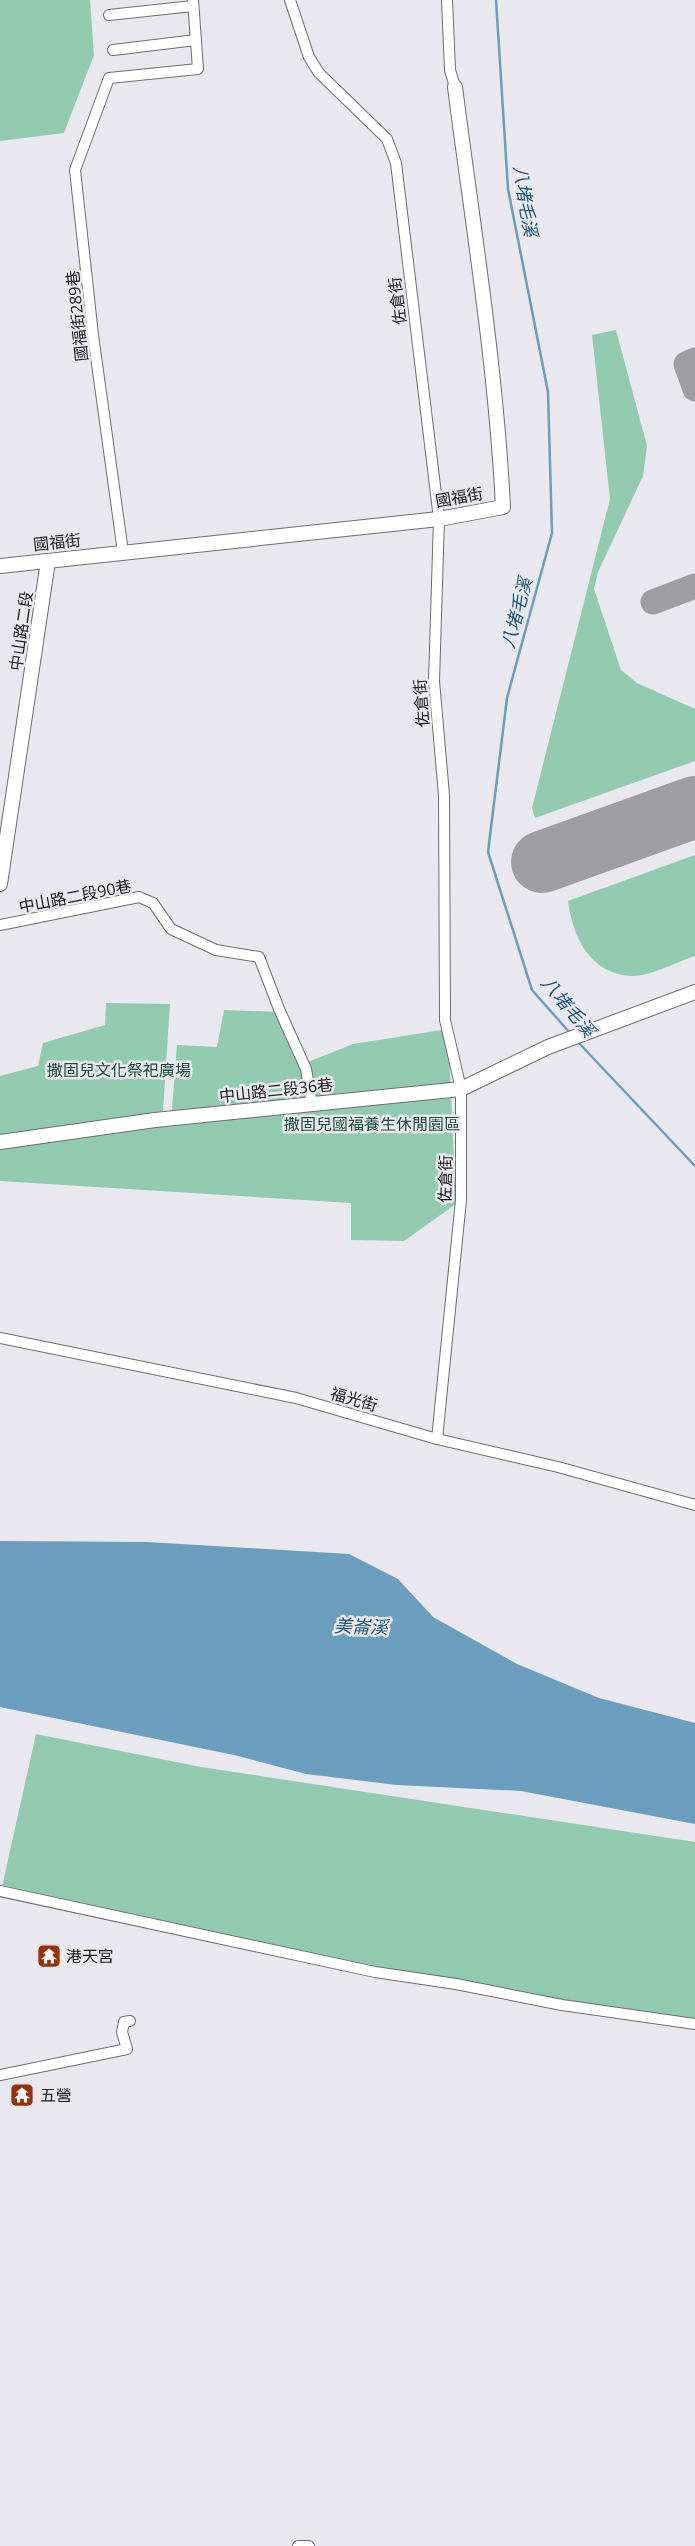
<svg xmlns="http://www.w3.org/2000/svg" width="695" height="2546" viewBox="0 0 695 2546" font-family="'Open Sans','Noto Sans TC',sans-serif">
<rect width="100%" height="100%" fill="#e8e8ee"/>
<g fill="#92caaf">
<polygon points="0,0 90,0 94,55 64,133 0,141"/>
<polygon points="616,330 647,446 643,476 598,572 594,589 621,670 637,683 695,709 695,761 535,818 532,808 610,499 592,335"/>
<path d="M695 855V956C676 962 652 976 632 976 590 974 573 938 568 901Z"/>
<polygon points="106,1003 170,1004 163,1111 0,1135 0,1076 38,1066 43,1043 105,1025"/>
<polygon points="224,1010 280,1012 303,1064 353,1044 448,1029 456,1204 404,1241 351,1240 351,1203 0,1181 0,1148 171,1122 177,1045 217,1047"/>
<polygon points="36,1734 201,1767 695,1842 695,2020 562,2005 1,1891"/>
</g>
<polygon fill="#6b9dbe" points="0,1541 147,1542 349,1554 398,1579 433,1617 517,1664 599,1698 695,1723 695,1824 521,1791 397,1785 306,1774 234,1755 0,1707"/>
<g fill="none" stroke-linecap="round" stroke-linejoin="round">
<g stroke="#6b9dbe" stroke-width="2.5">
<polyline points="496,0 508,189 548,392 552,533 507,698 488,852 532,990 570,1033"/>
<polyline points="577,1041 695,1166"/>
</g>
<g stroke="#9d9da2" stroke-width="25">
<polyline points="695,360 686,364 695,389"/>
<polyline points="653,602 695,586"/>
</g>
<polyline stroke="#9d9da2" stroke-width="62" points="542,862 695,807"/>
<g stroke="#6d6d71" stroke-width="12">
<g id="street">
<polyline points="290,0 309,57 319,73 387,139 396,163 439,519 434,681 444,795 445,1020 461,1089 461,1200 437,1439"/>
<polyline points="447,0 450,70 455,87"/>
<polyline points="109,15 193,6"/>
<polyline points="113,50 196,40"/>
<polyline points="123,552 93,335 75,170 109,78 198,69 193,0"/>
<polyline points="0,925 139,897 153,903 171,929 216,950 259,957 279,1009 306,1069 312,1104"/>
<polyline points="0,1338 296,1398 437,1439 558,1467 695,1505"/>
<polyline points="0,1891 375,1972 456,1984 562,2005 695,2024"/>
<polyline points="0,2075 127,2049 122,2032 124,2022 130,2021"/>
<polyline points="298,2546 309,2546"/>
</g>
</g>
<g stroke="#6d6d71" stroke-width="16">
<g id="secondary">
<path d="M0 566 439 519 503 507C496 366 473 227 455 87"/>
<polyline points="0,884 48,561"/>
<polyline points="0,1142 155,1120 461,1089 548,1047 695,992"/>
</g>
</g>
<use href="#street" stroke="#fff" stroke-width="10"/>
<use href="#secondary" stroke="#fff" stroke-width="14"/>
</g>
<defs>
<g id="temple-square" transform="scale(1.25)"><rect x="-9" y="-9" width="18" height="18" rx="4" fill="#97310b" stroke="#e8e8ee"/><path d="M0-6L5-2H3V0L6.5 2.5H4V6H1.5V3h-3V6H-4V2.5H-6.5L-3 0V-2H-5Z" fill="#fff"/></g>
</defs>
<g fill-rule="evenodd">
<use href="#temple-square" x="49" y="1956"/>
<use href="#temple-square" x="22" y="2095"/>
</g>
<g text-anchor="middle" stroke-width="5" stroke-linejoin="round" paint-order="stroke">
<g font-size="16" fill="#19191b" stroke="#e8e8ee">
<text transform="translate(397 301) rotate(-97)" y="6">佐倉街</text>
<text transform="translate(77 316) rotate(-96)" y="6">國福街289巷</text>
<text transform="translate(459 497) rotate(-10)" y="6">國福街</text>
<text transform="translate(57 542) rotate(-6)" y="6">國福街</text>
<text transform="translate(21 631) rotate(-82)" y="6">中山路二段</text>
<text transform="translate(421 703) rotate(-94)" y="6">佐倉街</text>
<text transform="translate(75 896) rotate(-11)" y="6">中山路二段90巷</text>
<text transform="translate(276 1090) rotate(-6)" y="6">中山路二段36巷</text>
<text transform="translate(445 1179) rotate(-89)" y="6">佐倉街</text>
<text transform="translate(354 1399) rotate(16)" y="6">福光街</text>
</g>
<g font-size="16" fill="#1b4a37" stroke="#e8e8ee">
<text x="119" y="1076">撒固兒文化祭祀廣場</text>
<text x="372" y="1130">撒固兒國福養生休閒園區</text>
</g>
<g font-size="16" fill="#19191b" stroke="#e8e8ee" text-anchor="start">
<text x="66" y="1962">港天宮</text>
<text x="40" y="2101">五營</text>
</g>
<g font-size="18" font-style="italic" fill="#1c5779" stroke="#e8e8ee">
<text transform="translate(525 201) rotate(81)" y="6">八堵毛溪</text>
<text transform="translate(517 613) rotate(-75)" y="6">八堵毛溪</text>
<text transform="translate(568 1007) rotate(50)" y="6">八堵毛溪</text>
<text transform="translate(361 1627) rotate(2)" y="6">美崙溪</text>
</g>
</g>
</svg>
